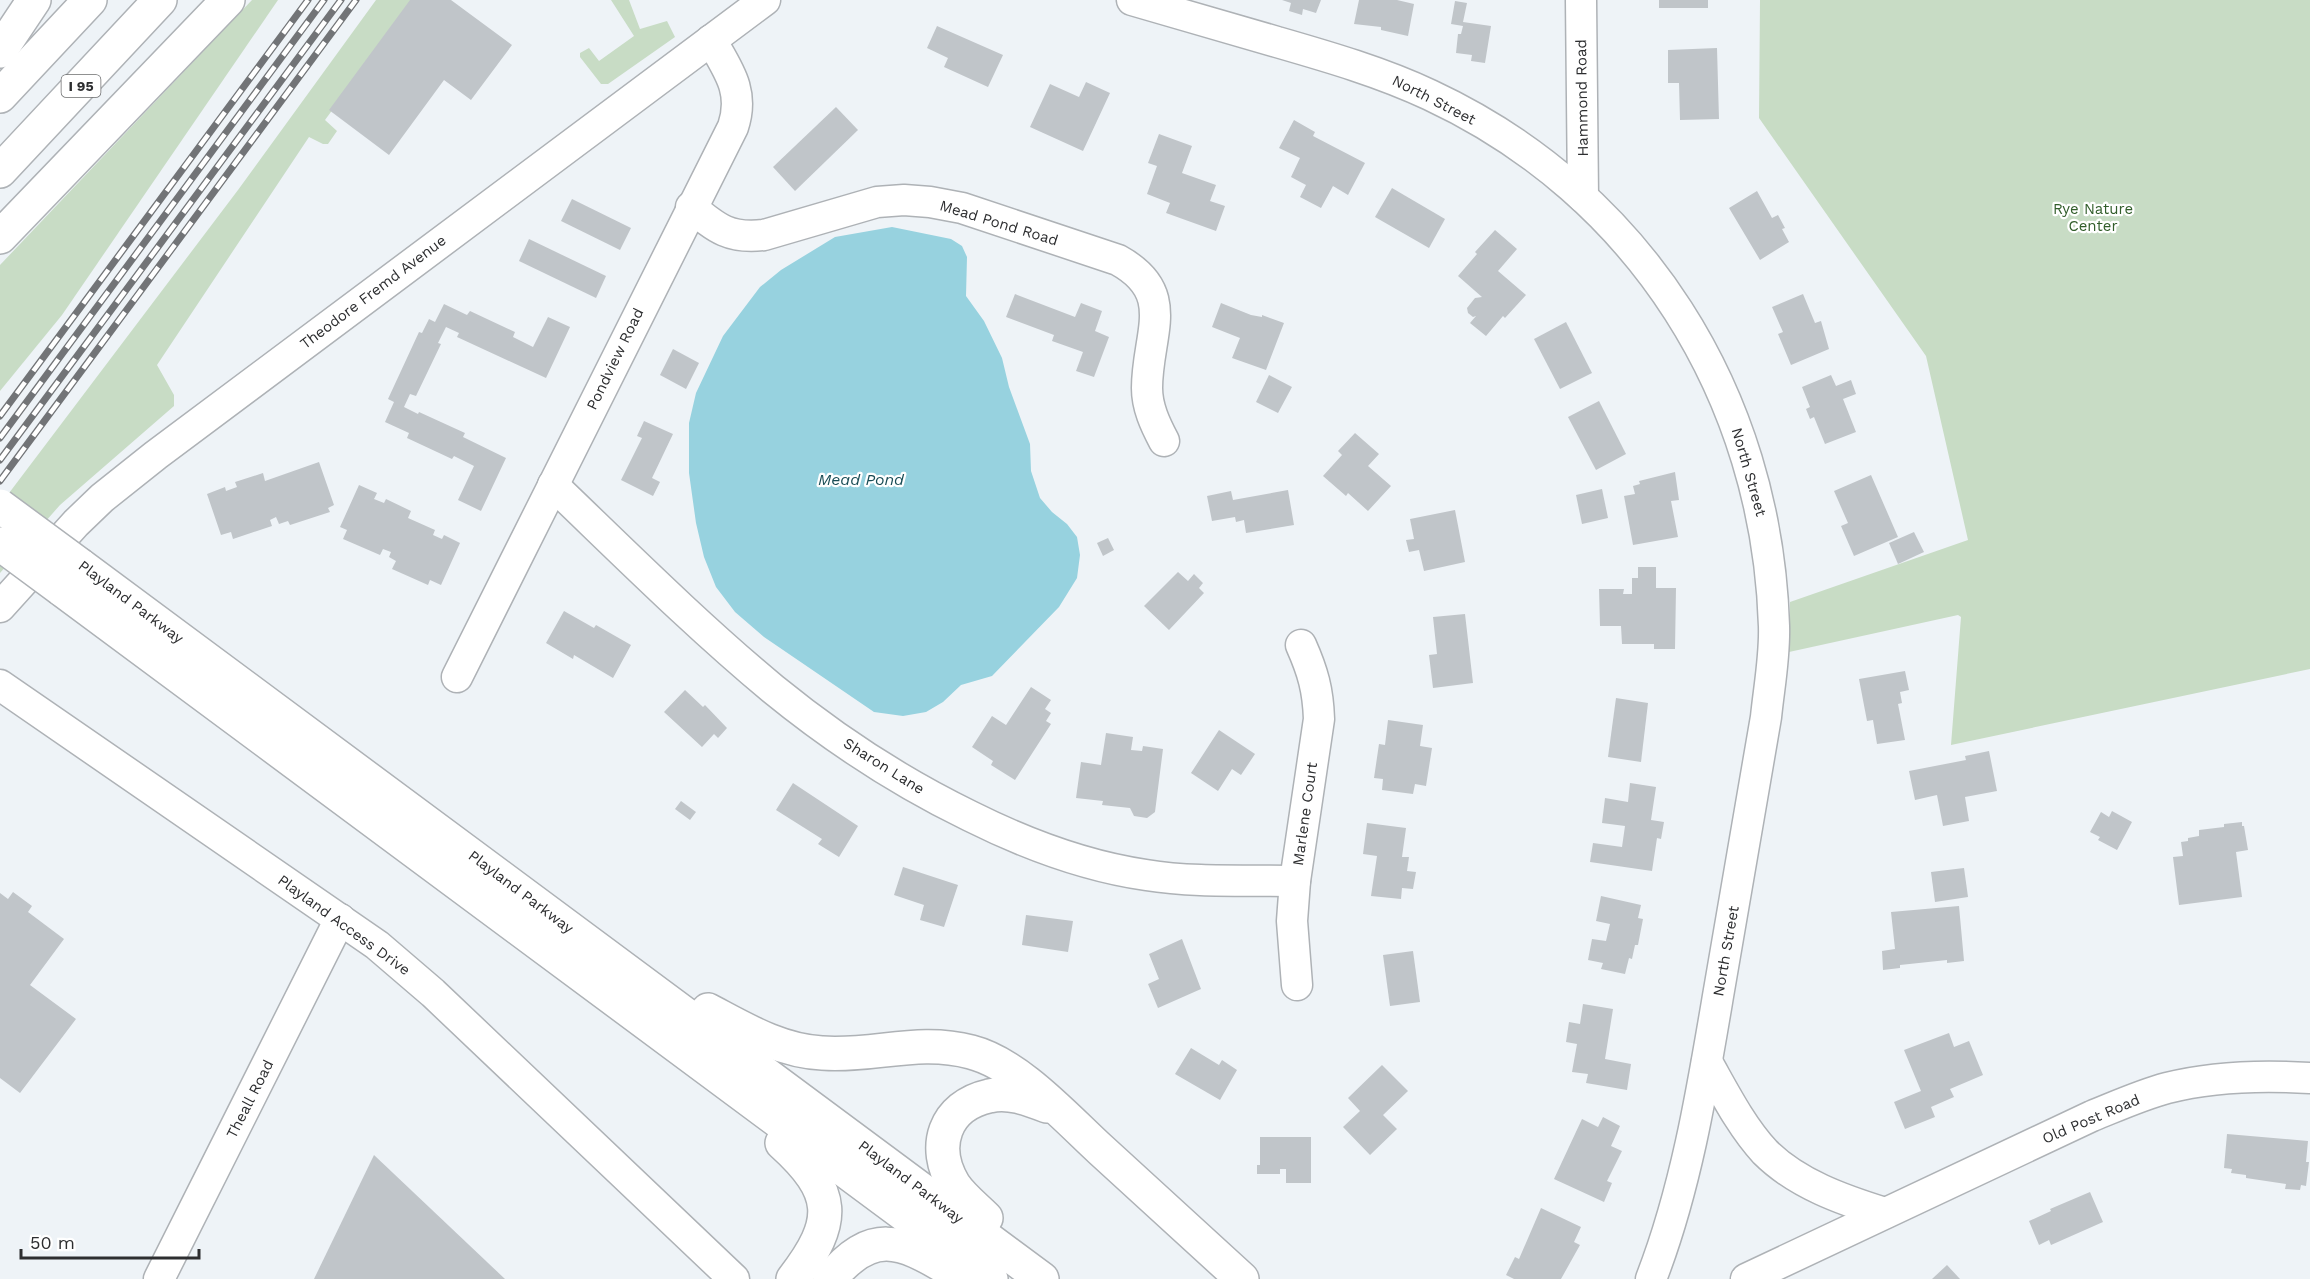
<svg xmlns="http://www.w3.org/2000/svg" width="2310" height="1279" viewBox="0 0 2310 1279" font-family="'Work Sans',sans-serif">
<rect width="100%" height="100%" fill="#eef3f7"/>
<g fill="#c8dcc5">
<polygon points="252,0 278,0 62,315 0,391 0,265"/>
<polygon points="376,0 413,0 325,120 337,131 328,144 323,144 309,137 157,365 174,395 174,406 60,505 0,573 0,505 238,190"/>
<polygon points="611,0 629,0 640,29 667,21 675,37 608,84 601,84 580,57 580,53 589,48 599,61 634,36"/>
<polygon points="1760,0 2310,0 2310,669 1951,745 1961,617 1958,615 1789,652 1790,602 1968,540 1926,356 1759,118"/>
</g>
<polygon fill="#97d2df" points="892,227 951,239 962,246 967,257 966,296 984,321 1002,358 1009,387 1030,444 1031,471 1040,498 1052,512 1067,524 1077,537 1080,555 1077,578 1059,607 992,676 961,685 943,702 926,712 903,716 874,712 764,637 735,612 716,587 704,557 696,523 689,473 689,423 696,393 723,336 760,287 781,270 835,237"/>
<g fill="#c0c5c9">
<polygon points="410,0 451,0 512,45 471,100 444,80 389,155 329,110"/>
<polygon points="1282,0 1321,0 1316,13 1303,9 1302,15 1289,11 1291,3"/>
<polygon points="1359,0 1397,0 1414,4 1408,36 1381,30 1381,27 1354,24"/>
<rect x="1659" y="0" width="49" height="8"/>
<polygon points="1455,1 1467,3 1463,22 1491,26 1485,63 1471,61 1472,55 1456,53 1458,34 1461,34 1463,26 1451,24"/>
<polygon points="937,26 1003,55 988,87 944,67 948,58 927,48"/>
<polygon points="1717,48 1719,119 1680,120 1679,83 1668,83 1668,50"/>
<polygon points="1086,82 1110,93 1083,151 1030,127 1050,84 1079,97"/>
<polygon points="836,107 858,130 795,191 773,167"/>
<polygon points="1294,120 1315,132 1313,136 1365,163 1348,195 1333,186 1321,208 1300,197 1306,185 1291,177 1300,158 1279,148"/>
<polygon points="1159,134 1192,146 1182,173 1216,185 1210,201 1225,206 1216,231 1166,213 1170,203 1147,194 1157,166 1148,163"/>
<polygon points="1392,188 1445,219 1429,248 1375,217"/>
<polygon points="1757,191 1772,218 1778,215 1785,228 1782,229 1789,242 1760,260 1729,208"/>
<polygon points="572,199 631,228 620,250 561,221"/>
<polygon points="1495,230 1517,249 1498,271 1526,295 1505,318 1503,316 1486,336 1470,323 1476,316 1473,317 1468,313 1467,308 1475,298 1482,297 1458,276 1477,254 1475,252"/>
<polygon points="529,239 606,276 596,298 519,261"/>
<polygon points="1015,294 1075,317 1081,303 1102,311 1095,331 1109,337 1094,377 1076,371 1083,352 1052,341 1054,335 1006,317"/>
<polygon points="1803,294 1815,323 1821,321 1829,349 1791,365 1778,334 1783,332 1772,307"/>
<polygon points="1221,303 1251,315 1262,317 1262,315 1284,323 1266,370 1232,358 1240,338 1212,327"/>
<polygon points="444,304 467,315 470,311 515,332 513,337 533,347 548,317 570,327 546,378 457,337 459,333 446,327 438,343 441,344 416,396 410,394 404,407 418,414 419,412 465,433 463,437 506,458 481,511 458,500 474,466 454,456 452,459 407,438 409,433 385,422 394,402 388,399 419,332 422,333 429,319 435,322"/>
<polygon points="1566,322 1592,373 1560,389 1534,339"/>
<polygon points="673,349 699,363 686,389 660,375"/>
<polygon points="1269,375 1292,387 1278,413 1256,402"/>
<polygon points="1831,375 1836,386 1851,380 1856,394 1843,399 1856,432 1825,444 1814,417 1810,419 1806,409 1810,407 1802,387"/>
<polygon points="1599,401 1626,454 1596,470 1568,417"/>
<polygon points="644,421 673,434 652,478 660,482 653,496 621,480 642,438 637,436"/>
<polygon points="1355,433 1379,454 1368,466 1391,486 1368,511 1348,493 1346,496 1323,476 1342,455 1338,451"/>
<polygon points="319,462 334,505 328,508 330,512 290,525 288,521 279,524 276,517 270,520 272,526 233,539 231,532 221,535 207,494 225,487 226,491 237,487 235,482 263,473 265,481"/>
<polygon points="1675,472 1679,500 1671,501 1678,537 1633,545 1624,496 1635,494 1633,486 1640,484 1639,481"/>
<polygon points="1871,475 1898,537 1854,556 1841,526 1848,523 1834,491"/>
<polygon points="359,485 377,493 374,499 384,503 386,499 411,511 408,518 435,530 433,535 442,539 444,535 460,543 441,585 430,580 428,585 392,569 396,561 389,557 391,552 383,549 380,555 343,539 347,530 340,527"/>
<polygon points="1602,489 1608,518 1582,524 1576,495"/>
<polygon points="1288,490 1294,525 1246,533 1244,520 1236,522 1235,517 1212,521 1207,496 1231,491 1233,500"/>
<polygon points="1455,510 1465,562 1424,571 1419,550 1409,552 1406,540 1414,539 1410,519"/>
<polygon points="1914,532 1924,552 1898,564 1889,543"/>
<polygon points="1108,538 1114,550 1103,556 1097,543"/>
<polygon points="1638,567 1656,567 1656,588 1676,588 1675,649 1654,649 1654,644 1622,644 1621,626 1600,626 1599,589 1624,589 1623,594 1632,594 1632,578 1638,578"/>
<polygon points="1178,572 1188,581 1194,574 1203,583 1199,588 1204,593 1169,630 1144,606"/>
<polygon points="564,611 594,628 596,625 631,645 613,678 574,655 573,659 546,643"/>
<polygon points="1465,614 1473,683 1433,688 1429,655 1437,654 1433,617"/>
<polygon points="1905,671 1909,690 1900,692 1902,703 1898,704 1905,740 1877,744 1873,720 1867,721 1859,679"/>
<polygon points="1031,687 1051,700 1045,709 1051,713 1046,721 1051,724 1015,780 991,765 993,761 972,747 992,716 1006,725"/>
<polygon points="685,690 703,707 705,705 727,728 718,738 714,734 702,747 664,712"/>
<polygon points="1616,698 1648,703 1641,762 1608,757"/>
<polygon points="1388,720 1423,725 1420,746 1432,748 1426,786 1415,784 1413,794 1382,790 1383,779 1374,778 1379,744 1385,745"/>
<polygon points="1219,730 1255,754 1241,775 1232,769 1218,791 1191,773"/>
<polygon points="1106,733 1133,737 1131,750 1142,751 1143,746 1163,749 1155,812 1147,818 1134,816 1130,808 1102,805 1103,801 1076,798 1081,762 1101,765"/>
<polygon points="1989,751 1997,791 1965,797 1969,821 1943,826 1937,795 1915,800 1909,771 1966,760 1965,756"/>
<polygon points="793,783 858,826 839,857 818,844 822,839 776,810"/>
<polygon points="1630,783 1656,787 1651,820 1664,822 1661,839 1657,838 1652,871 1590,862 1593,843 1622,847 1625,826 1602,823 1605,798 1628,802"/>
<polygon points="681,801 696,812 690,820 675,809"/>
<polygon points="2112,811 2132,822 2117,850 2098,840 2100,837 2090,832 2101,812 2109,817"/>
<polygon points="2242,822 2242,826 2244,826 2248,850 2236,852 2242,897 2179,905 2173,857 2183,856 2181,842 2188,841 2188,838 2199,836 2199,830 2224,827 2224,824"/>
<polygon points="1367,823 1406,828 1402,857 1409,857 1407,871 1416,872 1413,889 1402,888 1401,899 1371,896 1377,856 1363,854"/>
<polygon points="903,867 958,885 944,927 920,920 924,905 894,895"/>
<polygon points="1964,868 1968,897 1935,902 1931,872"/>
<polygon points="13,892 32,906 28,912 64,939 30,985 76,1019 20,1093 0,1078 0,893 8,899"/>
<polygon points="1601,896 1641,905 1638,918 1643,919 1638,945 1635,945 1632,959 1629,958 1625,974 1601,969 1603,963 1588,960 1592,939 1606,941 1610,924 1596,921"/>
<polygon points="1959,906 1964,961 1947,963 1947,960 1900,965 1900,968 1883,970 1882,951 1895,949 1891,912"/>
<polygon points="1026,915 1073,921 1068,952 1022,945"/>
<polygon points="1182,939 1201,989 1158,1008 1148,984 1159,979 1149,954"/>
<polygon points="1413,951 1420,1002 1390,1006 1383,955"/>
<polygon points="1583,1004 1613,1009 1605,1059 1631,1064 1627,1090 1586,1083 1588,1074 1572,1072 1577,1044 1566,1042 1569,1022 1580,1024"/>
<polygon points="1949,1033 1954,1047 1969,1041 1983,1075 1950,1089 1954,1097 1931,1107 1935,1117 1905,1129 1894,1102 1921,1091 1904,1050"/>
<polygon points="1191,1048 1219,1065 1222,1060 1237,1070 1220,1100 1175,1074"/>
<polygon points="1382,1065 1408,1091 1383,1115 1397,1129 1370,1155 1343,1127 1360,1111 1348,1098"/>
<polygon points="1603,1117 1620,1126 1611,1146 1622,1151 1607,1181 1612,1183 1604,1202 1554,1179 1582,1119 1598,1127"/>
<polygon points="2227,1134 2308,1141 2306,1162 2309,1162 2306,1186 2301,1185 2300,1190 2285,1189 2286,1184 2246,1178 2246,1175 2231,1173 2232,1169 2224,1168"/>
<polygon points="1260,1137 1311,1137 1311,1183 1286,1183 1286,1169 1280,1169 1280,1174 1257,1174 1257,1165 1260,1165"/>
<polygon points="374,1155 505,1279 314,1279"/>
<polygon points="2090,1192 2103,1222 2051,1245 2049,1240 2039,1245 2029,1221 2051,1211 2050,1209"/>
<polygon points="1541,1208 1581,1227 1574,1242 1580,1245 1561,1279 1514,1279 1506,1275 1515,1257 1519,1259"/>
<polygon points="1947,1265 1960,1279 1932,1279"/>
</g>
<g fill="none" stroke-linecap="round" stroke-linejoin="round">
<g stroke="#aeb2b6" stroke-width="33">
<g id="minor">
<path d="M1132 0C1181 14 1229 28 1277 42 1329 57 1381 72 1430 95 1640 193 1767 395 1774 626 1775 657 1769 687 1766 717 1750 810 1734 903 1718 996 1702 1091 1686 1189 1651 1279"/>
<polyline points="1581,0 1583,197"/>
<path d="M691 207C717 229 730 239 764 235L877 202 904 200 930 202 962 208 1118 260C1178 293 1147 334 1147 388 1147 407 1155 424 1164 441"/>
<path d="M553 485C625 554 696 625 773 689 833 738 900 782 970 816 1026 844 1084 866 1146 875 1195 883 1246 880 1295 881"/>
<polyline points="0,607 76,523 102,498 156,455 765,0"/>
<path d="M457 677 733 127C745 91 728 70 711 40"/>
<polyline points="0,685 377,945 433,993 734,1279"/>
<path d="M1297 985 1292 921 1295 881 1319 719C1318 690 1313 672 1301 645"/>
<path d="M1707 1062C1724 1092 1741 1126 1765 1152 1797 1184 1843 1200 1885 1213"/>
<polyline points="159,1279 340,919"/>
<path d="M1746 1279 2092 1116C2117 1106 2141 1095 2167 1088 2214 1076 2262 1075 2310 1078"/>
</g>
</g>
<g stroke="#aeb2b6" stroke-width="36">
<g id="major">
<polyline points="80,565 1042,1279"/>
<polyline points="61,589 991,1279"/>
<path d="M708 1010C744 1029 780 1051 822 1053 874 1057 918 1038 971 1052 1018 1064 1065 1117 1101 1150 1148 1193 1195 1236 1242 1279"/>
<path d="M782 1143C836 1192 838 1221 793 1279"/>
<path d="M986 1218C976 1208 962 1197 954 1185 931 1147 944 1106 989 1096 1008 1091 1029 1099 1047 1106"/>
<path d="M830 1279C871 1229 900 1239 950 1270"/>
</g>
</g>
<g stroke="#aeb2b6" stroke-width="36">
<g id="highway">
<polyline points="0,51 34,0"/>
<polyline points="0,96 90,0"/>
<polyline points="0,171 160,0"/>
<polyline points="0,237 228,0"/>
</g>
</g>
<use href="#minor" stroke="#fff" stroke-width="30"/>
<use href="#major" stroke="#fff" stroke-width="33"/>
<use href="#highway" stroke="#fff" stroke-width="33"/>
<g stroke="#727477" stroke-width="7">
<g id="rail">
<polyline points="0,416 308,0"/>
<polyline points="0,438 324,0"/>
<polyline points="0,460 341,0"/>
<polyline points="0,481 356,0"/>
</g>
</g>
<use href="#rail" stroke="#fff" stroke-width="4.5" stroke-dasharray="14" stroke-linecap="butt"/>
<g stroke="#aeb2b6" stroke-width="36" stroke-linecap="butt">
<g id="major-bridge">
<polyline points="0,506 80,565"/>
<polyline points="0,544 61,589"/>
</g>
</g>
<use href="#major-bridge" stroke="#fff" stroke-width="33"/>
</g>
<g text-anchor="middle" stroke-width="4.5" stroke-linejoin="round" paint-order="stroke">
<rect fill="#fff" stroke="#6c6d6e" stroke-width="1.5" x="61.5" y="75" width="39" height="22" rx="4.5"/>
<g font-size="14" font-weight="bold" fill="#2d2e30">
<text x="81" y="91">I 95</text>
</g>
<g font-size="15" fill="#2d2e30" stroke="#fff">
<text transform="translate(1582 98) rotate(-91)" y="5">Hammond Road</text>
<text transform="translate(1434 100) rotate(27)" y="5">North Street</text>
<text transform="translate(999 223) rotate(17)" y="5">Mead Pond Road</text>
<text transform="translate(373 292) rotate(-37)" y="5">Theodore Fremd Avenue</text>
<text transform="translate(615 359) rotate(-64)" y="5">Pondview Road</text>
<text transform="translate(1749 472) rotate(74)" y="5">North Street</text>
<text transform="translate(131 602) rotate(37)" y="5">Playland Parkway</text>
<text transform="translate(884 766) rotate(32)" y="5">Sharon Lane</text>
<text transform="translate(1305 814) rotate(-82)" y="5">Marlene Court</text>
<text transform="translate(521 892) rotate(37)" y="5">Playland Parkway</text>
<text transform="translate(344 925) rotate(36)" y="5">Playland Access Drive</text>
<text transform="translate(1726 951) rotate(-80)" y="5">North Street</text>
<text transform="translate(250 1099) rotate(-63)" y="5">Theall Road</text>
<text transform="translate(2091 1119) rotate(-23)" y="5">Old Post Road</text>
<text transform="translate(911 1182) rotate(37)" y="5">Playland Parkway</text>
</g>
<g font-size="15" fill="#315d2a" stroke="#fff">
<text x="2093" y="214">Rye Nature<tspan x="2093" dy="17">Center</tspan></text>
</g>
<g font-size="16" font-style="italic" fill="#184c55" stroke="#fff">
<text x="861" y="485">Mead Pond</text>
</g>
</g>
<path d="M21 1249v9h178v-9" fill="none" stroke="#2d2e30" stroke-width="3"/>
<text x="30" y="1249" font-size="18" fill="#2d2e30" stroke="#ffffff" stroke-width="4.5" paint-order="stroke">50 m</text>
</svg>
